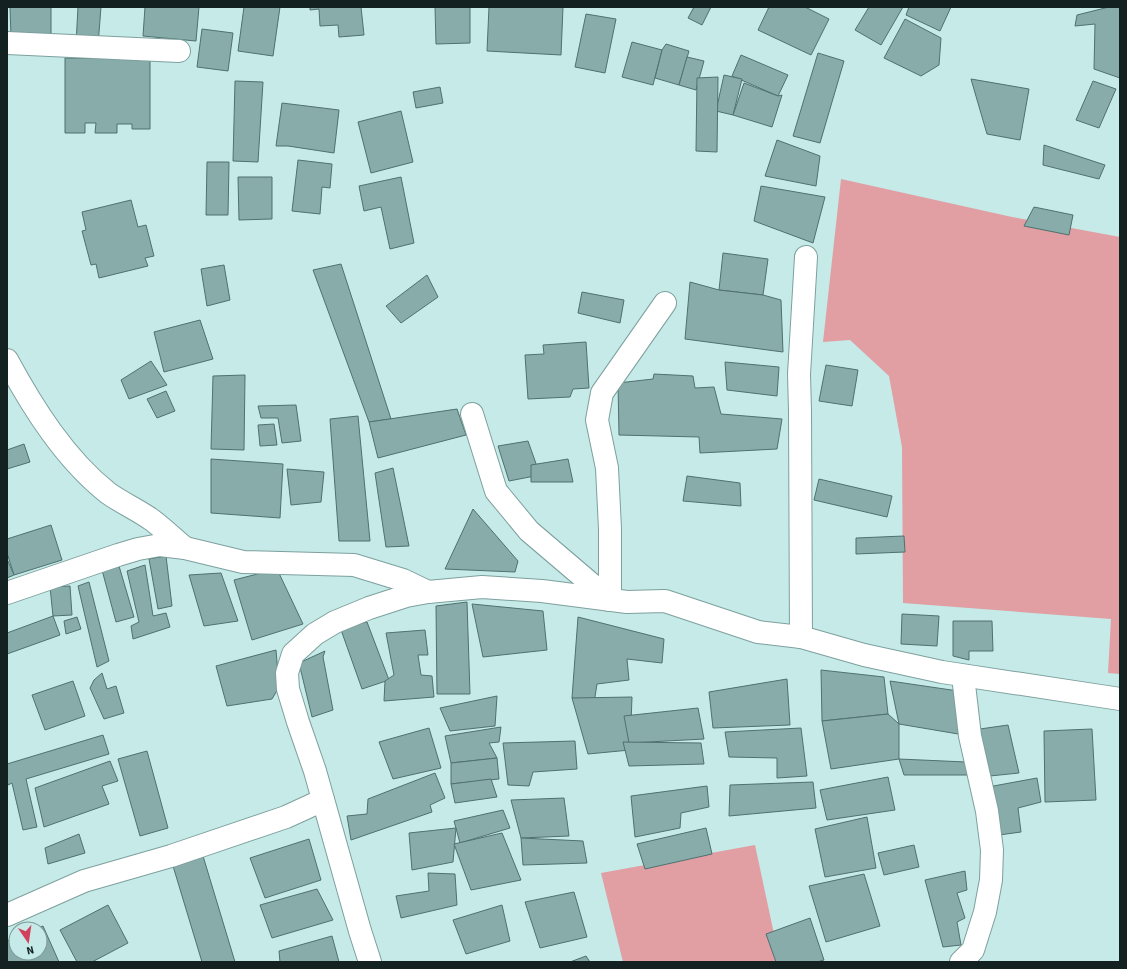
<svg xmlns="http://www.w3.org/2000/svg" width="1127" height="969" viewBox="0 0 1127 969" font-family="'Source Sans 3',sans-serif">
<rect width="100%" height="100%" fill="#c5eae8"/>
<g fill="#e19ea3">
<polygon points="841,179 1012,217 1120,237 1120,674 1108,673 1111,619 903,603 902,447 889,376 850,340 823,342"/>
<polygon points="755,845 780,962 623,962 601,873"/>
</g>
<g fill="#88acaa" stroke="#4f7170">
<polygon points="10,7 51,7 51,37 11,37"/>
<polygon points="78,7 101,7 98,45 76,44"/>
<polygon points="145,7 199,7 196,41 143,36"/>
<polygon points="244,7 280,7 273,56 238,51"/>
<polygon points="310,7 361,7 364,35 339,37 338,25 320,26 319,9 310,10"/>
<polygon points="435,7 470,7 470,43 436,44"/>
<polygon points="489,7 563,7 561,55 487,51"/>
<polygon points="694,7 711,7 702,25 688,18"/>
<polygon points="769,7 805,7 829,19 811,55 758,30"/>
<polygon points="869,7 903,7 881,45 855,30"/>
<polygon points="909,7 951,7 940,31 906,15"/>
<polygon points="1109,7 1120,7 1120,78 1094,69 1095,24 1075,26 1077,15"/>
<polygon points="586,14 616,19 605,73 575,67"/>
<polygon points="905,19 941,38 939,65 921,76 884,58"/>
<polygon points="202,29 233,33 228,71 197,67"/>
<polygon points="632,42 662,50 653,85 622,77"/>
<polygon points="666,44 689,51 679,85 655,78 662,50"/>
<polygon points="818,53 844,61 820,143 793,136"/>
<polygon points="96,55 150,56 150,129 132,129 132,124 117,124 117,133 95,133 96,123 85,123 85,133 65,133 65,58 96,58"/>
<polygon points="741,55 788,75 778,96 732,76"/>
<polygon points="687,57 704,61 696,90 679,85"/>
<polygon points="724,75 742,79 733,115 716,111"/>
<polygon points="718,77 717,152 696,151 697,78"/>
<polygon points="971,79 1029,89 1020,140 987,134"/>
<polygon points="235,81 263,82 258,162 233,161"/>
<polygon points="1093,81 1116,89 1099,128 1076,120"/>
<polygon points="744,83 778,96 782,95 772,127 733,115"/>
<polygon points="440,87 443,103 416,108 413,92"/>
<polygon points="282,103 339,110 334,153 288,146 276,146"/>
<polygon points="401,111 413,162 371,173 358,122"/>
<polygon points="777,140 820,156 816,186 765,176"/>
<polygon points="1044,145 1105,165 1099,179 1043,165"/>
<polygon points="298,160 332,164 330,188 322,187 320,214 292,211"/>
<polygon points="207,162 229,162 228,215 206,215"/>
<polygon points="238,177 272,177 272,219 239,220"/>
<polygon points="401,177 414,243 390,249 381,207 364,211 359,186"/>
<polygon points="761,186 825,197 813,243 754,221"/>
<polygon points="131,200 138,227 146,225 154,256 145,258 148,266 99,278 96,264 91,265 82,231 86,230 82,212"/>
<polygon points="1034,207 1073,215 1069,235 1024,226"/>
<polygon points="723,253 768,259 763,295 719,290"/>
<polygon points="341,264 391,419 369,422 313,270"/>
<polygon points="224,265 230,300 207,306 201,269"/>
<polygon points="427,275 438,297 401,323 386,306"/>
<polygon points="690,282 719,290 763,295 781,300 783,352 685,339"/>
<polygon points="582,292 624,300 620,323 578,313"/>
<polygon points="200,320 213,359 164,372 154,332"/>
<polygon points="586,342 589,388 573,389 570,397 528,399 525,355 544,354 543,345"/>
<polygon points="151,361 167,385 129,399 121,380"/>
<polygon points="725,362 779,367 777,396 727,390"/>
<polygon points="826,365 858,370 852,406 819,401"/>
<polygon points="654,374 693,376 695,388 714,387 721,414 782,419 777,449 700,453 699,437 619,435 618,383 653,379"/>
<polygon points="245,375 244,450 211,449 213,376"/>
<polygon points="166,391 175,411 157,418 147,399"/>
<polygon points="296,405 301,441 282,443 278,418 261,418 258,406"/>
<polygon points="457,409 466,435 378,458 369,422"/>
<polygon points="358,416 370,541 339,541 330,419"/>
<polygon points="274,424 277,445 260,446 258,425"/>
<polygon points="528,441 540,475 509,481 498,446"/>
<polygon points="24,444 30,462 7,469 7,450"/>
<polygon points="211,459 283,464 280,518 211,513"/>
<polygon points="568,459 573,482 531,482 531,465"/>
<polygon points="393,468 409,546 386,547 375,473"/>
<polygon points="287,469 324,472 321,502 291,505"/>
<polygon points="687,476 740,483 741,506 683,501"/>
<polygon points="819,479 892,496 887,517 814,500"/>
<polygon points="473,509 518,561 515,572 445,569"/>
<polygon points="51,525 62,560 14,575 7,553 7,539"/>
<polygon points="904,536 905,552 856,554 856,538"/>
<polygon points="166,556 172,606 158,609 149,559"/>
<polygon points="7,559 14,575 7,578"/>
<polygon points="145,565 153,616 166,613 170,627 133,639 131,626 139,622 127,571"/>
<polygon points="119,566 134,617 116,622 102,570"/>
<polygon points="277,569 303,624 252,640 234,580"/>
<polygon points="221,573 238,621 204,626 189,575"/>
<polygon points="89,582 109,661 97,667 78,586"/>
<polygon points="70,586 72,615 53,616 50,587"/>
<polygon points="467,602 470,694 437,694 436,606"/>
<polygon points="472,604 543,611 547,650 483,657"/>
<polygon points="902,614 939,616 937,646 901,644"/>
<polygon points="53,616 60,635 7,654 7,633"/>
<polygon points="77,617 81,629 66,634 64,621"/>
<polygon points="578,617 664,639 662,663 627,659 629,680 597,684 594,703 572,698"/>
<polygon points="953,621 992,621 993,651 969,651 969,660 953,656"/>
<polygon points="367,622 389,680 362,689 340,627"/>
<polygon points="425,630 428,655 418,655 421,675 432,676 434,697 384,701 385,681 394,675 386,633"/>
<polygon points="276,650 279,687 272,699 227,706 216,666"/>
<polygon points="325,651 323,657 333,710 312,717 299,663"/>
<polygon points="821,670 884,677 888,714 822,721"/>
<polygon points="102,673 107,689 116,686 124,713 104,719 90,688 94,680"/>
<polygon points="787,679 790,725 713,728 709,692"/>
<polygon points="73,681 85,716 45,730 32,695"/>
<polygon points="890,681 965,692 970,736 899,724"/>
<polygon points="497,696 495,726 450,731 440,708"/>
<polygon points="632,697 630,750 588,754 572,698"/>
<polygon points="698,708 704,739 629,743 624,716"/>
<polygon points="888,714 899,724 899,759 831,769 822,721"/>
<polygon points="1008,725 1019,773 980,777 973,730"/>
<polygon points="501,727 499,742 489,743 497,758 451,763 445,736"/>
<polygon points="429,728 441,768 393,779 379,742"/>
<polygon points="801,728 807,776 777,778 777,758 729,757 725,732"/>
<polygon points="1092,729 1096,800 1045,802 1044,731"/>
<polygon points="103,735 109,754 26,779 37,827 23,830 12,783 8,785 7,780 7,764"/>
<polygon points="575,741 577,769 533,772 529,786 508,785 503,743"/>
<polygon points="623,742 701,743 704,764 629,766"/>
<polygon points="147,751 168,828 140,836 118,759"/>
<polygon points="497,758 499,779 451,784 451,763"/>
<polygon points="899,759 966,762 969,775 904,775"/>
<polygon points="110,761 118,781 102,786 109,804 44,827 35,788"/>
<polygon points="435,773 445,798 430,805 432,812 351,840 347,816 367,814 368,799"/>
<polygon points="888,777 895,810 827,820 820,790"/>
<polygon points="1037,778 1041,802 1018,808 1021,832 999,835 988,787"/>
<polygon points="491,779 497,797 455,803 451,784"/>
<polygon points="813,782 816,808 729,816 730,785"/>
<polygon points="707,786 709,807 681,813 680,828 635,837 631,796"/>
<polygon points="564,798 569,836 521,838 511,800"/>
<polygon points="503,810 510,828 460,843 454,821"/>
<polygon points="867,817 876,868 825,877 815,829"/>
<polygon points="456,828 453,862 412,870 409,833"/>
<polygon points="706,828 712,854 645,869 637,844"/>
<polygon points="502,833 521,880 471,890 454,844"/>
<polygon points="79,834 85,853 48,864 45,848"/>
<polygon points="521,838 583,841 587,863 523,865"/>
<polygon points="309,839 321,880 265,898 250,858"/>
<polygon points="914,845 919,867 884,875 878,853"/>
<polygon points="203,856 235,962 202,962 173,866"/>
<polygon points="965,871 967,890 957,893 965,918 957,922 961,945 943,947 925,880"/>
<polygon points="428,873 455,874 457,905 401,918 396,896 429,891"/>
<polygon points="864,874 880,926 826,942 809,886"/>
<polygon points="317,889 333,920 272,938 260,905"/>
<polygon points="574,892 587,937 540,948 525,902"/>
<polygon points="108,905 128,943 92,962 77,962 60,930"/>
<polygon points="502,905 510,941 466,954 453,920"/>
<polygon points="810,918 824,960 817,962 776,962 766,934"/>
<polygon points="43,926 59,962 7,962 7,941 16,937 16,953 40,953 40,929 35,929"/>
<polygon points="332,936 339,962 280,962 279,951"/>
<polygon points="586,956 590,962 570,962"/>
</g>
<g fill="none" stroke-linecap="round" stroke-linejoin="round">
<g stroke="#7da09e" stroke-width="24">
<g id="minor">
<polyline points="7,43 179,51"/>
<path d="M7 360C33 408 65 459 108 493 122 503 138 510 152 520 164 529 174 539 185 548"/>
<polyline points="472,414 496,491 529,531 610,600"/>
<polyline points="7,593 118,555 138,549 160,545 185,548 243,562 354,565 403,580 428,592"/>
<polyline points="610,600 610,529 607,468 597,420 602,393 665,303"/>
<polyline points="801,637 800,411 799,374 806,257"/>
<polyline points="7,915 84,881 171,856 286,817 323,800"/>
<polyline points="370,962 360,931 315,771 298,722 288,689 287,673 293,654 315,634 335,622 369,608 406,596 428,592 482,587 542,591 627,602 665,601 758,632 801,637 864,655 942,672 1120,699"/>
<polyline points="961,962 973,950 985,912 991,880 992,850 987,811 970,736 963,676"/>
</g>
</g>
<use href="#minor" stroke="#fff" stroke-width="22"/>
</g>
<rect width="1127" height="969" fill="none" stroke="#132120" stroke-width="16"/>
<g transform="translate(28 941) rotate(167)"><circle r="19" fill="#c5eae8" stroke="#7e9a98"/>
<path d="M0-3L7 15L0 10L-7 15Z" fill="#d2415b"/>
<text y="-6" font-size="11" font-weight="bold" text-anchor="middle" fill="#132120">N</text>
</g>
</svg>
